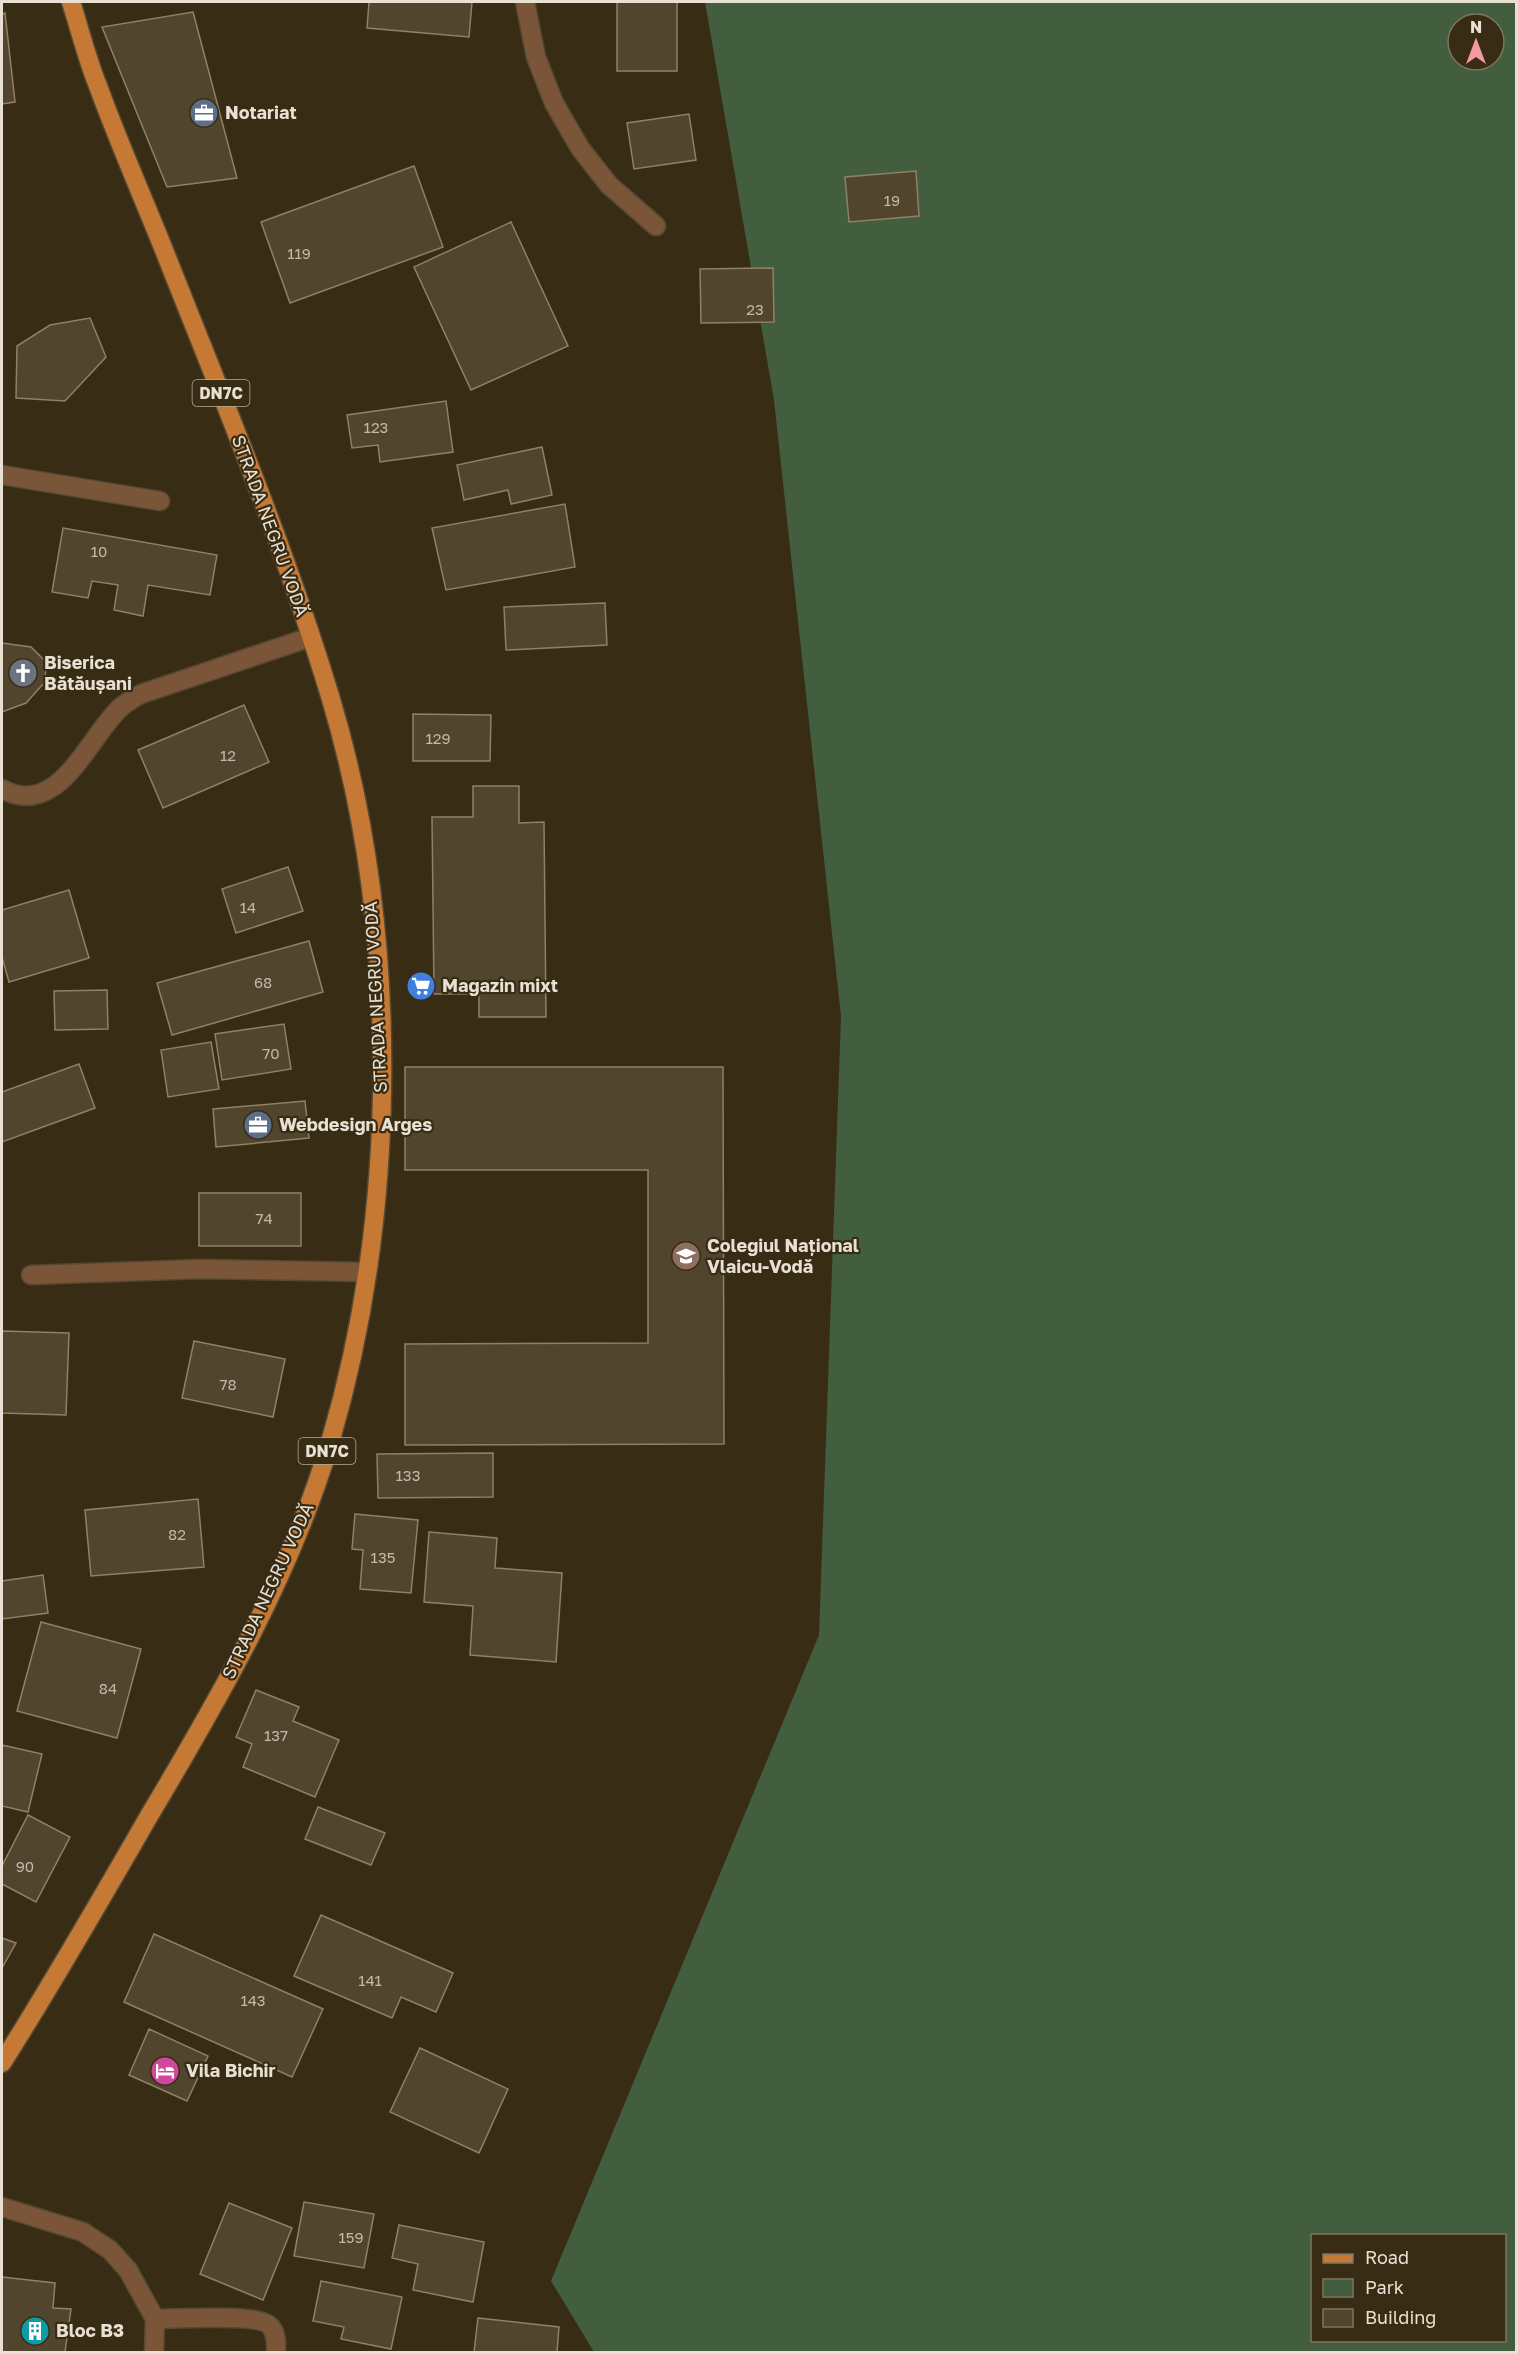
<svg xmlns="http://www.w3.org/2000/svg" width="1518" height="2354" viewBox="0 0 1518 2354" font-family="'Golos Text',sans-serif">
<rect width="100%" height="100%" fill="#382c15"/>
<path fill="#425e3e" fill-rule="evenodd" d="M705 2H1516V2352H594L551 2281 819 1635 841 1016 774 400ZM1458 24H1494V60H1458ZM1312 2236H1504V2340H1312Z"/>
<g fill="#51452e" stroke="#8e8167" stroke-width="1.5">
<polygon points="369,2 472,2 469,37 367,28"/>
<rect x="617" y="2" width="60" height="69"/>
<polygon points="193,12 237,178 167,187 102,27"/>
<polygon points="5,13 15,102 2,104 2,14"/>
<polygon points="689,114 696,160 634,169 627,123"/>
<polygon points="414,166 443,247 290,303 261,222"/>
<polygon points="916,171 919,216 849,222 845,177"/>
<polygon points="511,222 568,346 471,390 414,267"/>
<polygon points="773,268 774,322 701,323 700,269"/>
<polygon points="90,318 106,357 65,401 16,398 17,346 50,325"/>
<polygon points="446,401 453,452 380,462 378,445 352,448 347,415"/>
<polygon points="542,447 552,495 511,504 508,490 464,500 457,465"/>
<polygon points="565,504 575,567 446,590 432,528"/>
<polygon points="63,528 217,555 210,595 148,585 143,616 114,610 118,585 92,581 88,598 52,592"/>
<polygon points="605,603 607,645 506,650 504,607"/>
<polygon points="2,643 31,647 47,663 44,683 26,703 2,712"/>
<polygon points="244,705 269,762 163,808 138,750"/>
<polygon points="413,714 491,715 490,761 413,761"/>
<polygon points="473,786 519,786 519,823 544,822 546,1017 479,1017 479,994 434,994 432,817 473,817"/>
<polygon points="288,867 303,911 236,933 222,889"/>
<polygon points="69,890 89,958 9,982 2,957 2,910"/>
<polygon points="309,941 323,992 172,1035 157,983"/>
<polygon points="107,990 108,1029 55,1030 54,991"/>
<polygon points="284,1024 291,1069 222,1080 215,1034"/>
<polygon points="211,1042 219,1089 168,1097 161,1050"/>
<polygon points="79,1064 95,1108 2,1142 2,1092"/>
<polygon points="405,1067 723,1067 724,1444 405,1445 405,1344 648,1343 648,1170 405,1170"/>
<polygon points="305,1101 309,1138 216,1147 213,1109"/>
<rect x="199" y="1193" width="102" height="53"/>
<polygon points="2,1331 69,1333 66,1415 2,1413"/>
<polygon points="194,1341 285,1359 273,1417 182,1398"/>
<polygon points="493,1453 493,1497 378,1498 377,1454"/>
<polygon points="198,1499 204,1567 91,1576 85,1510"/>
<polygon points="355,1514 418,1520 411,1593 360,1589 363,1550 352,1549"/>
<polygon points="429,1532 497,1538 495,1568 562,1573 556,1662 470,1655 473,1606 424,1602"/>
<polygon points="43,1575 48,1613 2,1619 2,1581"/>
<polygon points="41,1622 141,1649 117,1738 17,1711"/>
<polygon points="256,1690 299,1707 293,1721 339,1740 315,1797 243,1767 252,1744 236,1737"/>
<polygon points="2,1745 42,1754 28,1812 2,1806"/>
<polygon points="318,1807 385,1833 371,1865 305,1839"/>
<polygon points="28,1815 70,1837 36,1902 2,1884 2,1866"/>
<polygon points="321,1915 453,1973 436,2012 401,1997 392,2018 294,1976"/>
<polygon points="154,1934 323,2009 292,2077 124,2002"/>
<polygon points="2,1938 16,1943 2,1968"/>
<polygon points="149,2029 208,2056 187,2101 129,2075"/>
<polygon points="420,2048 508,2089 479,2153 390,2112"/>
<polygon points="304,2202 374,2214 364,2268 294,2256"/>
<polygon points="229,2203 292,2228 263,2300 200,2274"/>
<polygon points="399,2225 484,2242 473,2302 413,2290 418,2264 392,2258"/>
<polygon points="2,2277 55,2283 53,2308 71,2309 65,2352 2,2352"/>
<polygon points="321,2281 402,2297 391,2349 341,2339 344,2327 313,2321"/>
<polygon points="478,2318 559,2327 557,2352 474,2352"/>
</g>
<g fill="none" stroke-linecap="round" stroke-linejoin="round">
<g stroke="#544933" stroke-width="21">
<g id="minor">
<polyline points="525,2 536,57 554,103 580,148 609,185 656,226"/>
<polyline points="2,475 160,501"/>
<path d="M2 789C59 820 88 737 121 707 127 702 134 698 141 694L311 637"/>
<polyline points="31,1275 201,1269 367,1272"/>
<polyline points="2,2207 83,2232 110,2250 128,2270 155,2319 154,2352"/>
<path d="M155 2319C175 2319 259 2313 270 2326 277 2333 276 2344 276 2352"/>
</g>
</g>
<g stroke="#544933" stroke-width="21">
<path id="major" d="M2 2063C53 1983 101 1899 149 1816 220 1697 292 1573 331 1439 399 1207 400 927 330 696 284 544 222 397 164 250 142 195 118 141 98 86 87 59 80 30 71 2"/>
</g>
<use href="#minor" stroke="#7a5537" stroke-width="18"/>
<use href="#major" stroke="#c57935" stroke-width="18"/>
</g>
<defs>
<g id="office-disc" transform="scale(1.5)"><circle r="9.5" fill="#5c6f8a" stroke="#382c15"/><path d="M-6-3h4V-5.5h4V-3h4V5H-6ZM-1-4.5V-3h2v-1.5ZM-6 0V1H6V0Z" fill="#fff"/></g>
<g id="church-disc" transform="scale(1.5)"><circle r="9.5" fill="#6b7280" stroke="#382c15"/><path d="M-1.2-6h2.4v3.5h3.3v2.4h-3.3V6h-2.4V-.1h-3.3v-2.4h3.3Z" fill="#fff"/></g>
<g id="supermarket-disc" transform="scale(1.5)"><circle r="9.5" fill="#3f7fe0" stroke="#382c15"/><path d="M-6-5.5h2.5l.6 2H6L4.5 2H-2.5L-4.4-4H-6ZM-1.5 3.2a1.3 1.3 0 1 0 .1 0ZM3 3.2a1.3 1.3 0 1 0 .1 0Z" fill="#fff"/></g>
<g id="university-disc" transform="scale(1.5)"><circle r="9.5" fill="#8d6e63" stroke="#382c15"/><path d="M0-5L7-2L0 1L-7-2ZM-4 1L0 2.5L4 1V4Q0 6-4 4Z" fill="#fff"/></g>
<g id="hotel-disc" transform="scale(1.5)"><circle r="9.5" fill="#d1479c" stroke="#382c15"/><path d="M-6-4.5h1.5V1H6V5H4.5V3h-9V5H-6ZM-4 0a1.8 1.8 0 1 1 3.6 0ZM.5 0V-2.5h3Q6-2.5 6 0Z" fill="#fff"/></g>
<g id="building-disc" transform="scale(1.5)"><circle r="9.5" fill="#0f9aa8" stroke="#382c15"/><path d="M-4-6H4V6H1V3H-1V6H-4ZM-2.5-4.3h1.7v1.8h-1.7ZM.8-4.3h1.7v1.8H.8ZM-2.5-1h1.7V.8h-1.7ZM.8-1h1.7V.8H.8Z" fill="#fff"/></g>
</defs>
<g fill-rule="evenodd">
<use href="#office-disc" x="204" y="113"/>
<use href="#church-disc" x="23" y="673"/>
<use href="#supermarket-disc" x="421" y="986"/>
<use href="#office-disc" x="258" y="1125"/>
<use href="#university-disc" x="686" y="1256"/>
<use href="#hotel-disc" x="165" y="2071"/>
<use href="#building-disc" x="35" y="2331"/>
</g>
<g text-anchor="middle" stroke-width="4.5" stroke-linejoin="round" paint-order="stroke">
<g font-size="15" fill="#c2b9aa">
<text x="892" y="206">19</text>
<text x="299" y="259">119</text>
<text x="755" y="315">23</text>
<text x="376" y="433">123</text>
<text x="99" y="557">10</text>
<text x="438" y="744">129</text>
<text x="228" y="761">12</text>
<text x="248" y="913">14</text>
<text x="263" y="988">68</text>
<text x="271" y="1059">70</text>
<text x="264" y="1224">74</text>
<text x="228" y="1390">78</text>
<text x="408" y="1481">133</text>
<text x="177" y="1540">82</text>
<text x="383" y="1563">135</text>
<text x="108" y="1694">84</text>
<text x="276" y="1741">137</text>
<text x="25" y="1872">90</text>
<text x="370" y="1986">141</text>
<text x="253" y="2006">143</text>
<text x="351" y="2243">159</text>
</g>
<g fill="#382c15" stroke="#b3aa9a" stroke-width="1.5">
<rect x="192.5" y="380" width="57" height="26" rx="4.5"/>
<rect x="298.5" y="1438" width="57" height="26" rx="4.5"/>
</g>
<g font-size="16" font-weight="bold" fill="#e8e0d3">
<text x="221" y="399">DN7C</text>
<text x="327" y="1457">DN7C</text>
</g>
<g font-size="18" font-weight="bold" fill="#e8e0d3" stroke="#382c15" text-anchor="start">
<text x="225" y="119">Notariat</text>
<text x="44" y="669">Biserica<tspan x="44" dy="21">Bătăușani</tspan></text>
<text x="442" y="992">Magazin mixt</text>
<text x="279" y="1131">Webdesign Arges</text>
<text x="707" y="1252">Colegiul Național<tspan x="707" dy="21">Vlaicu-Vodă</tspan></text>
<text x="186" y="2077">Vila Bichir</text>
<text x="56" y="2337">Bloc B3</text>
</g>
<g font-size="18" fill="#e8e0d3" stroke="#382c15">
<text transform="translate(270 526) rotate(70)" y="6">STRADA NEGRU VODĂ</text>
<text transform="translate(376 997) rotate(-93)" y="6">STRADA NEGRU VODĂ</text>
<text transform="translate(268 1591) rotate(-65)" y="6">STRADA NEGRU VODĂ</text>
</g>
</g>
<rect width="1518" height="2354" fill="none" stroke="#e8e0d3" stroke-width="6"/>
<rect x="1311" y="2234" width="195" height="108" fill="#382c15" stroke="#7e7461" stroke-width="1.5"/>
<rect x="1323" y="2254" width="30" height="9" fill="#c57935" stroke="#7e7461" stroke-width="1.5"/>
<text x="1365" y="2264" font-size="18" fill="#e8e0d3">Road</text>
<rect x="1323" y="2279" width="30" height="18" fill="#425e3e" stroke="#7e7461" stroke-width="1.5"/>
<text x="1365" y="2294" font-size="18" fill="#e8e0d3">Park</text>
<rect x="1323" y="2309" width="30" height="18" fill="#51452e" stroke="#7e7461" stroke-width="1.5"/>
<text x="1365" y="2324" font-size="18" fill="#e8e0d3">Building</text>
<g transform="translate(1476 42)"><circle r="28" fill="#382c15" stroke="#7e7461" stroke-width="1.5"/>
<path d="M0-4.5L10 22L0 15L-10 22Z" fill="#f49aa4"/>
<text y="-9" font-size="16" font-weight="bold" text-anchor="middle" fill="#e8e0d3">N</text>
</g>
</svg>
